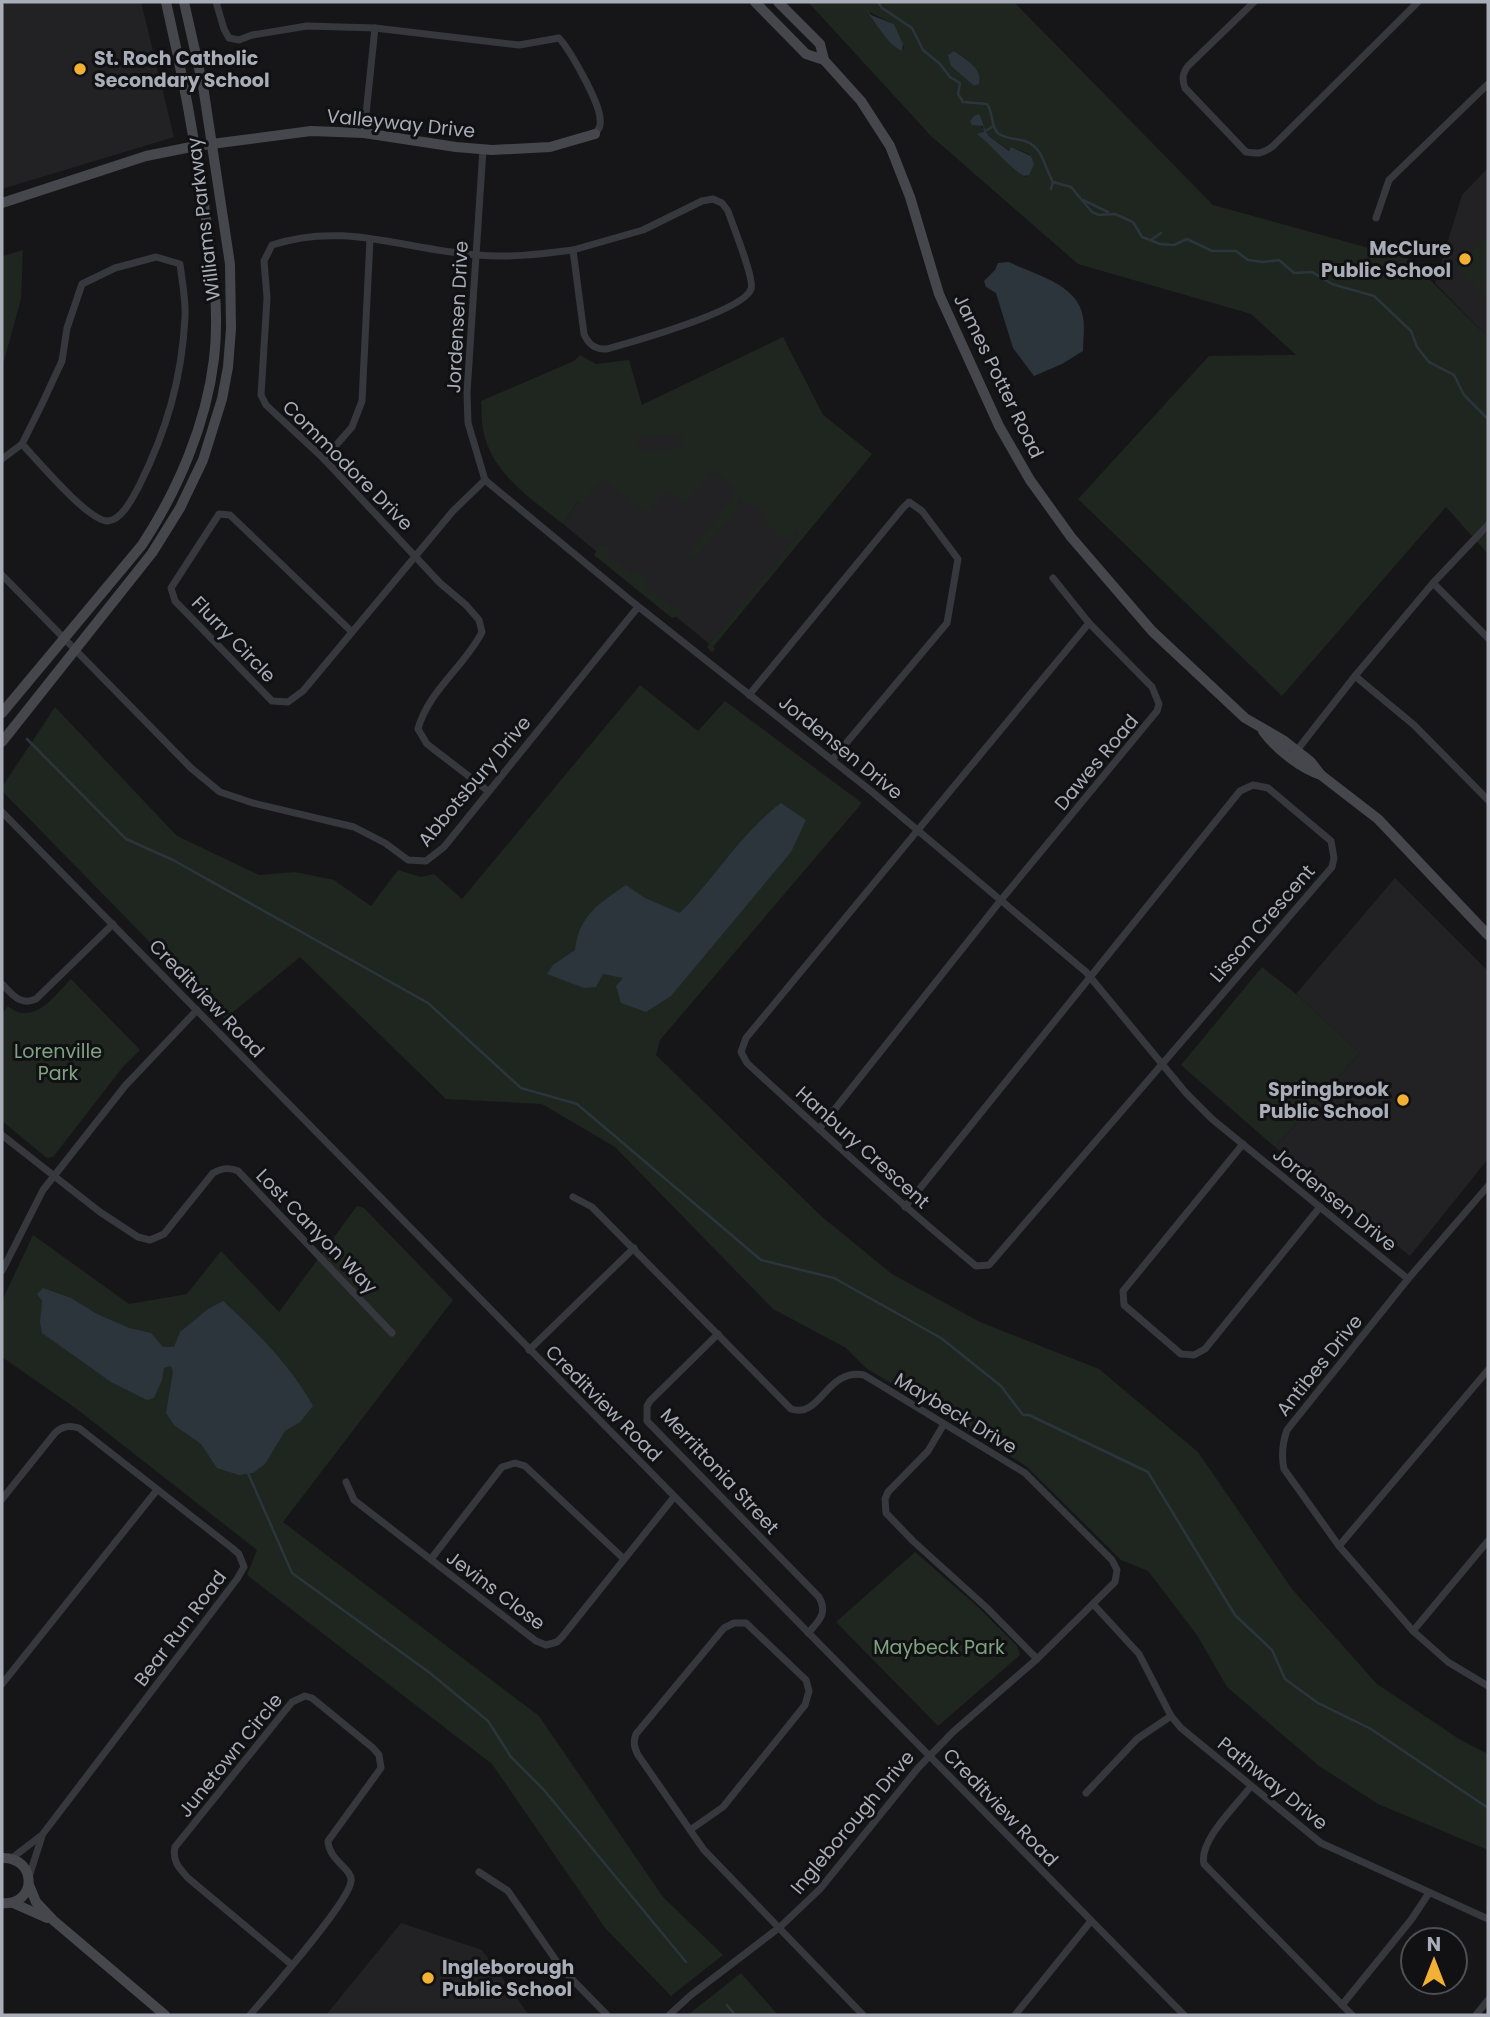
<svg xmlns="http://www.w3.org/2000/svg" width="1490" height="2017" viewBox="0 0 1490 2017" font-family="Poppins,sans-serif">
<rect width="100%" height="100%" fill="#161618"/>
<g fill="#222225">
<polygon points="2,2 141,2 174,137 2,189"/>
<polygon points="1488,168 1488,337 1435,283 1462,195"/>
<polygon points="783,337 823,415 872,454 713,647 563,524 642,405"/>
<polygon points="1395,878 1488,971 1488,1159 1410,1256 1275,1147 1360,1053 1296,994"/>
<polygon points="401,1923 482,1950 529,2015 326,2015"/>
</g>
<g fill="#1e261f" fill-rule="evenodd">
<path d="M808 2H1014L1213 205 1409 259 1488 337V554L1446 507 1282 696 1078 499 1209 356 1296 355 1251 314 1078 264 931 136ZM869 12 894 24 904 47 902 51 884 35ZM954 51C970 62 976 64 979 84L974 86 951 66ZM979 114C983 120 984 130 989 136 995 142 1003 145 1010 151L1011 147 1029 154C1034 166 1033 167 1026 177 1009 168 998 148 980 136L985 130 980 125H975Z"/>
<polygon points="1488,235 1488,299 1456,268"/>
<polygon points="23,250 21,299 2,368 2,252 3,256"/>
<path d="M783 337 823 415 872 454 713 647 715 649 712 652 707 647 799 533 796 531 787 542 767 526 762 509 758 510 749 503 746 506 739 498 737 502 740 505 698 555 693 558 688 555 735 495 731 491 734 487 713 470 685 504 667 489 647 514 603 479 582 504 578 501 563 524C531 499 490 472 483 429 481 420 482 410 481 401L574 361 580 355 596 364 629 360 642 405ZM664 435H681L682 448 638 451V438Z"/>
<polygon points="600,545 609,546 606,554 632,575 639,571 648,578 645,586 673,609 679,604 682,608 678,616 672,618 594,555"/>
<polygon points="640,685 698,731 725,701 862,803 660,1040 656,1055 821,1216 892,1274 980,1322 1099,1369 1198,1452 1292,1589 1377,1684 1459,1739 1488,1754 1488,1850 1378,1804 1319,1766 1227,1687 1197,1635 1148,1571 1121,1560 1026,1466 866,1368 846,1348 773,1309 615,1147 542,1104 446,1099 300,957 225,1019 2,791 2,787 55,707 177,836 259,875 295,872 334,880 371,906 398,870 421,877 434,874 462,899"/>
<polygon points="1262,967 1296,994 1360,1053 1275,1147 1181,1065"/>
<path d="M71 979 140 1050 122 1068 53 1157 47 1158 2 1121V1014L8 1006C34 1027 54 996 71 979Z"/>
<polygon points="357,1206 364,1208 453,1300 283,1522 539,1716 663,1897 723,1955 671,1996 605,1928 492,1764 247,1575 257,1550 78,1410 2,1357 2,1301 33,1235 129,1304 187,1294 221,1251 279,1312"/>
<polygon points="915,1552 977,1606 1017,1646 1020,1655 938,1726 836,1622"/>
<polygon points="741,1973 778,2015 689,2014"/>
</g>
<g fill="#2c353c">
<path d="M865 8 871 15 894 24 903 44 902 51C888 45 875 22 865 8Z"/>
<path d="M954 51C965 59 983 68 979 84L974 86 951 66 948 55Z"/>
<path d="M979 114C983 120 984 130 989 136 995 142 1002 145 1009 151L1011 147 1031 156 1034 164 1029 175 1024 176C1008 167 994 147 977 134L984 132 983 126 972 125 970 121 974 116Z"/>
<path d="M1009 262C1035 275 1078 284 1083 317 1085 328 1083 340 1083 351L1062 364 1034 376 1013 348 996 293 986 287 984 281 995 270 998 263Z"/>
<path d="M781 803 806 820 791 852 671 996 646 1012 621 1003 616 986 623 978 603 974 596 987 584 988 547 974 553 965 575 950C579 915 600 903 626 885L645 898 680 913C715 878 741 833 781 803Z"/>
<path d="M43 1288 71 1298 97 1314 129 1328 151 1333 163 1347H174L180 1332 208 1309 223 1301C257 1332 291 1366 313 1406L300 1422 285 1431 265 1464 253 1473 239 1475 217 1468 201 1444 174 1425 166 1413 173 1372 171 1366 164 1368 162 1380 154 1398 147 1400 111 1382 42 1333 40 1322 42 1301 37 1294Z"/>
</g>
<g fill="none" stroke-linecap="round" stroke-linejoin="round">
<g stroke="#2c353c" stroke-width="2.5">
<path d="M878 2 882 8 912 28 923 50 940 64 950 77 960 83 958 94 963 102 987 104C994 113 990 127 999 134 1005 138 1014 139 1021 140 1043 144 1043 165 1053 182L1071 187 1092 212 1099 215 1115 214 1133 222 1142 237 1160 244 1174 245 1187 239 1212 251H1236L1248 260 1263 262 1279 260 1294 273 1312 272 1332 284 1374 296 1411 331 1417 347 1429 362 1454 375 1464 395 1488 419"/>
<polyline points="987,130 993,126"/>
<polyline points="1051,189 1053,182"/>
<polyline points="1083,200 1108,212"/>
<polyline points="1151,240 1161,233"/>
<polyline points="27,739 126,839 173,860 428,1003 521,1088 577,1104 761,1260 834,1278 941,1338 1001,1386 1023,1415 1029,1415 1148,1472 1235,1615 1272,1650 1285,1679 1318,1703 1371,1729 1488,1808"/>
<polyline points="248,1473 292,1573 430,1673 488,1721 511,1757 544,1790 686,1962"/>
<polyline points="727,2005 735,2015"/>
</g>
<g stroke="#37383d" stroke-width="7">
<path d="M216 2 224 29 229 38 239 40 252 35 307 26 375 28 519 45 559 38C570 50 600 103 600 119 601 126 599 129 595 134"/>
<path d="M1254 2 1188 66C1182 74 1182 79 1185 88L1246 152C1258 154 1263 154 1273 146L1418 2"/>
<polyline points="364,133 375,28"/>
<polyline points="483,149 467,393 468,423 485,480 630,600 871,791 1086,972 1186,1093 1212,1119 1408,1279"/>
<path d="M713 199 722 203 728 211C732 224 755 279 751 289 744 311 632 342 607 349 596 350 588 344 584 334L573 250 643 230 702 201Z"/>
<polyline points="1376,218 1389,180 1488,84"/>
<path d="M2 459 22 444 41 406 62 361 67 328 82 284 115 268 156 257 180 264C182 281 186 300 185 317 182 379 166 432 139 486 133 497 122 520 108 521 89 522 37 460 22 444"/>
<polyline points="324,459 352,427 362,401 370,239"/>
<polyline points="2,575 191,768 220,792 253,803 354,827 385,843 408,860 426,861 444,847 638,607"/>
<polyline points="1433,583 1488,638"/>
<polyline points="352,632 230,515 219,514 171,588 175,601 272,701 288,702 303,691 453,511 485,480"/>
<polyline points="1355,676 1414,725 1488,800"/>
<polyline points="749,695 902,509 909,502 922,511 958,559 947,623 832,760"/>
<polyline points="1294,754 1355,676 1433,583 1488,525"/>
<path d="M488 791 427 744 418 729C428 691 465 666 482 632L479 620 466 605 440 583 324 459 266 405 261 395 267 298 264 261 272 245C344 221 405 250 477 255 510 258 542 254 573 250"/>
<polyline points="2,812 1184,2015"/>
<path d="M2 984C13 995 20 1006 36 999L113 924"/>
<polyline points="819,1129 1001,900 1157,711 1159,704 1152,687 1089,623 1053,578"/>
<path d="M2 1135 100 1212 138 1237 150 1240 164 1234 213 1173C222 1168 229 1167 238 1171L392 1333"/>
<polyline points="1243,1144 1123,1291 1124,1305 1181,1354 1194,1355 1205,1349 1320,1207"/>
<path d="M1488 1186 1408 1279 1287 1430C1282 1444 1281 1455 1284 1469L1339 1546 1413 1631 1448 1662 1488 1686"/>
<path d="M573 1197 592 1207 791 1409C821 1419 826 1368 864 1375L1025 1473 1112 1560 1117 1570 1115 1582 1037 1659 953 1732 918 1768 820 1889 780 1927 691 1995 669 2015"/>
<path d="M905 1207 1240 791 1253 785 1268 788 1331 841 1334 858 1332 867 989 1265 976 1266C897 1201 822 1132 747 1063L741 1052 746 1038 1089 623"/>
<polyline points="2,1271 43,1190 125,1086 197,1010"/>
<path d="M718 1334 650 1401 647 1406V1421L819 1597C828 1613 819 1621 808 1633"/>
<polyline points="529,1350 634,1248"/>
<polyline points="944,1424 928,1451 888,1492 885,1499 886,1513 913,1541 987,1608 1037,1659"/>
<polyline points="346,1482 354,1500 536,1641 546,1645 557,1642 562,1637 674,1497"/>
<path d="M2 1499 55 1433C62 1426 69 1425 79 1428L232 1548 239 1554 244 1567 237 1579 42 1835 12 1858"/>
<polyline points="1339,1546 1488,1370"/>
<polyline points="431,1559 502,1467 515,1463 525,1466 624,1559"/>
<polyline points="1093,1604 1139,1654 1171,1716 1181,1728 1321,1843 1488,1919"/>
<polyline points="1413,1631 1488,1541"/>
<polyline points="2,1684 157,1490"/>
<path d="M1251 1786C1237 1805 1198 1841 1204 1864L1352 2015"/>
<polyline points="1086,1793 1137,1739 1171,1716"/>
<path d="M690 1830 723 1807 805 1705 809 1691 806 1680 746 1623H734L724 1628 636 1734C633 1742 634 1747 638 1755L690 1830 704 1850 863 2015"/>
<polyline points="479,1872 508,1891 562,1969 607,2015"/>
<polyline points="29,1877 42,1836"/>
<polyline points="1342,2005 1411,1920 1429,1893"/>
<path d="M250 2015C267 1995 350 1901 351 1881 353 1869 329 1861 328 1841L381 1768 379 1755 373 1748 312 1698 305 1696 292 1702 175 1847C172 1861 179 1868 188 1878L292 1965"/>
<polyline points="1015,2015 1091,1921"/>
<polyline points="1476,2015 1488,2000"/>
</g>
<g stroke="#45474d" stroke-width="10">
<polyline points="755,2 806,54 824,60"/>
<polyline points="778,2 820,44 824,60 861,101 890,146 910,197 939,294 999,426 1030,480 1071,537 1152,631 1245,718 1283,740 1311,762 1321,775 1378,819 1488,935"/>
<polyline points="2,203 146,156 196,146 311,131 364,133 456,147 492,150 550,147 595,134"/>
<path d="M2 713 142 545C178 490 206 425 214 359 220 309 212 260 205 211 195 140 182 71 166 2"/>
<path d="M1263 731C1276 749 1300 768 1321 775"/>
<polyline points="2,742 152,553 180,508 203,460 222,399 228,367 231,329 230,264 203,86 184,2"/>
<path d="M2 1858C38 1857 37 1906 2 1903"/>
<polyline points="29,1885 36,1902 53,1920 165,2015"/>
<polyline points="13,1903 47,1918"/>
</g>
</g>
<g fill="#f2b134" stroke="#111113" stroke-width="2.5">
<circle cx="80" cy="69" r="7"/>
<circle cx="1465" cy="259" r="7"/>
<circle cx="1403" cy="1100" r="7"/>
<circle cx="428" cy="1978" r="7"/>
</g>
<g text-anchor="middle" stroke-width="6" stroke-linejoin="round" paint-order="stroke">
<g font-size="19" font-weight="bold" fill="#a8adb8" stroke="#111113" text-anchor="start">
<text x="94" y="65">St. Roch Catholic<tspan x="94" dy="22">Secondary School</tspan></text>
<text x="1451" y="255" text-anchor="end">McClure<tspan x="1451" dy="22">Public School</tspan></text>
<text x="1389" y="1096" text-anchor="end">Springbrook<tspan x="1389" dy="22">Public School</tspan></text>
<text x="442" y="1974">Ingleborough<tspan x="442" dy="22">Public School</tspan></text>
</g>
<g font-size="19" fill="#a8adb8" stroke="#111113">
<text transform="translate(401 123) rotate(6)" y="7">Valleyway Drive</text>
<text transform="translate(203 219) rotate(-97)" y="7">Williams Parkway</text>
<text transform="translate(457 317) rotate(-87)" y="7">Jordensen Drive</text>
<text transform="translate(999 376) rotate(64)" y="7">James Potter Road</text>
<text transform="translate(348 465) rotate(45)" y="7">Commodore Drive</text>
<text transform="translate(234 639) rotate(46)" y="7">Flurry Circle</text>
<text transform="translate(841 747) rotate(39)" y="7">Jordensen Drive</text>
<text transform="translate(1096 762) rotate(-50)" y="7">Dawes Road</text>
<text transform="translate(474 781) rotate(-50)" y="7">Abbotsbury Drive</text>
<text transform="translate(1262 923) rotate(-49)" y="7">Lisson Crescent</text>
<text transform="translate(207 998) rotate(46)" y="7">Creditview Road</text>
<text transform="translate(863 1147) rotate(42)" y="7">Hanbury Crescent</text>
<text transform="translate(1335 1199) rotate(39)" y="7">Jordensen Drive</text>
<text transform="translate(317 1231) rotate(46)" y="7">Lost Canyon Way</text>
<text transform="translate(1319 1365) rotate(-51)" y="7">Antibes Drive</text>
<text transform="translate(604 1403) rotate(45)" y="7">Creditview Road</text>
<text transform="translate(956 1413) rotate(31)" y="7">Maybeck Drive</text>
<text transform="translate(720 1471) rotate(47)" y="7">Merrittonia Street</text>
<text transform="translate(496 1590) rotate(37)" y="7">Jevins Close</text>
<text transform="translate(180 1628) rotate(-53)" y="7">Bear Run Road</text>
<text transform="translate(230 1755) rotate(-51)" y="7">Junetown Circle</text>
<text transform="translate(1273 1783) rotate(39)" y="7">Pathway Drive</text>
<text transform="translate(1001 1807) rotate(46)" y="7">Creditview Road</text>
<text transform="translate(852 1822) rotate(-50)" y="7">Ingleborough Drive</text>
</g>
<g font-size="19" fill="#7fa381" stroke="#111113">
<text x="58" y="1058">Lorenville<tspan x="58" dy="22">Park</tspan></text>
<text x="939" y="1654">Maybeck Park</text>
</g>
</g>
<rect width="1490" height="2017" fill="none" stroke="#a8adb8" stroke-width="7"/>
<g transform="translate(1434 1961)"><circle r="33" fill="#111113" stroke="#4d4f55" stroke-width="2"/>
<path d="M0-5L12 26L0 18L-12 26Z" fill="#f2b134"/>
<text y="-10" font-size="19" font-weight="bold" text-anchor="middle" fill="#a8adb8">N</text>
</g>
</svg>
